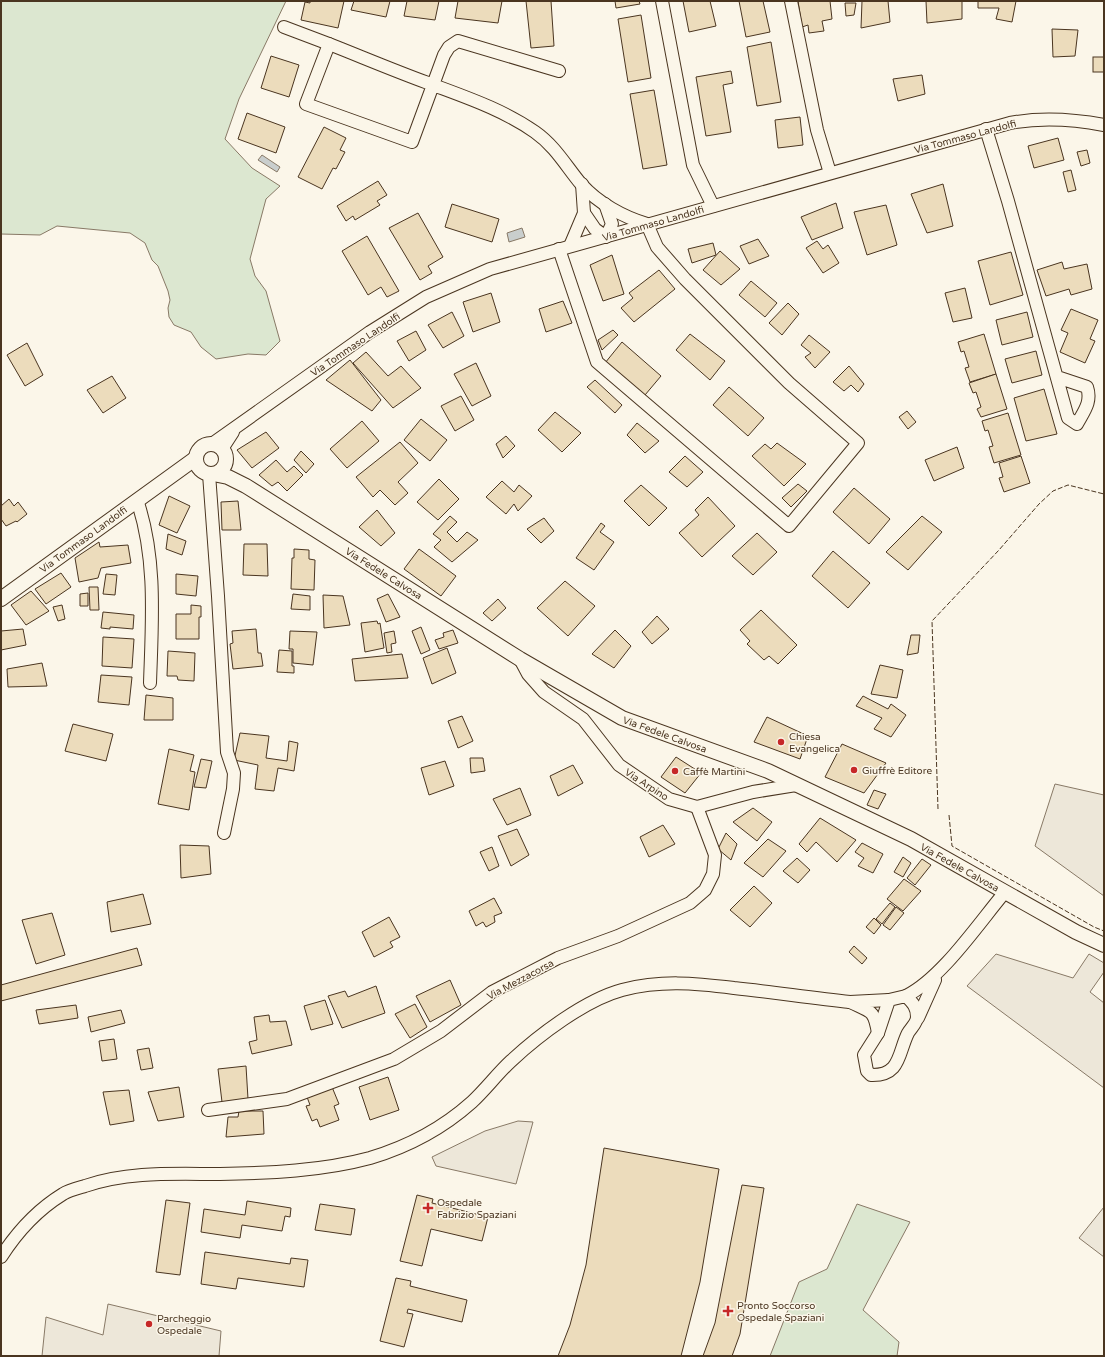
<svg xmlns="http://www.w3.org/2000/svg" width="1105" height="1357" viewBox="0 0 1105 1357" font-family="'Varela Round',sans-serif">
<rect width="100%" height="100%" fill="#fbf6e9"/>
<g fill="#dce7d0" stroke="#887966">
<polygon points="1,1 286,1 239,99 225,139 252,168 280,186 266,199 250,259 255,276 266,291 280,341 266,355 248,354 216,359 201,347 191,332 174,325 169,317 168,308 170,300 168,291 158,266 152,260 145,243 130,233 57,226 40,235 1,234"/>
<polygon points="857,1204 910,1222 863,1310 899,1342 897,1356 770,1356 799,1282 827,1269"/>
</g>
<g fill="#ede7d9" stroke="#887966">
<polygon points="1055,784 1104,795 1104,896 1035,846"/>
<polygon points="996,954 1073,978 1089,954 1104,963 1104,972 1090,992 1104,1003 1104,1088 967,986"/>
<polygon points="518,1121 533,1122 516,1184 436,1166 432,1157 485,1131"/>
<polygon points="1104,1207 1104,1257 1079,1238"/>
<polygon points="108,1304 221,1331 219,1356 42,1356 46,1317 103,1335"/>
</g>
<g fill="#c9cecd" stroke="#887966">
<polygon points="262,155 280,167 277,172 258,160"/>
<polygon points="522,228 525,237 509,242 507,233"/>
</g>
<g fill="#ecdcbc" stroke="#4a3520">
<polygon points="310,1 344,1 338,28 301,20 305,2 310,3"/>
<polygon points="354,1 390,1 386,17 351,10"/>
<polygon points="407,1 439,1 435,20 404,16"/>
<polygon points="458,1 502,1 498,23 455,18"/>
<polygon points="526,1 551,1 554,46 531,48"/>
<polygon points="615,1 639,1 640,4 616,8"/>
<polygon points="683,1 710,1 716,26 689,32"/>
<polygon points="739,1 763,1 770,32 746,37"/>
<polygon points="798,1 830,1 832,19 822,21 824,31 809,33 808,25 802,27"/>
<polygon points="862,1 888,1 890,22 861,28"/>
<polygon points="926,1 962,1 962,19 927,23"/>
<polygon points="978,1 1016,1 1012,22 996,19 999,8 978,8"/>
<polygon points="845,3 856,3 854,15 846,16"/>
<polygon points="641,15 651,78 628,82 618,19"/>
<polygon points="1052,29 1078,30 1075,56 1053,57"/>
<polygon points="771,42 781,102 757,106 747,47"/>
<polygon points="271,56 299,65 289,97 261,88"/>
<rect x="1093" y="57" width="11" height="15"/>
<polygon points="731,71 733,83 723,85 731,132 706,136 696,77"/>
<polygon points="922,75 925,94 898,101 893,79"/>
<polygon points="654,90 667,165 643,169 630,94"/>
<polygon points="247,113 285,127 276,153 238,139"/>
<polygon points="800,117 803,145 778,148 775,120"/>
<polygon points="324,127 346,138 340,150 345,152 336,169 333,168 322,189 298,177"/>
<polygon points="1058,138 1064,160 1034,168 1028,146"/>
<polygon points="1087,150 1090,163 1081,166 1077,152"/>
<polygon points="1071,170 1076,190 1068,192 1063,172"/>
<polygon points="378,181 387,195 377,201 380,205 355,220 353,216 346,221 337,206"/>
<polygon points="943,184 953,226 927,233 911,194"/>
<polygon points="836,203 843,228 812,240 801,217"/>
<polygon points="452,204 499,219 492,242 445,227"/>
<polygon points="886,205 897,245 867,255 854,212"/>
<polygon points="418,213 443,257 428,266 432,273 420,280 389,228"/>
<polygon points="367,236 399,291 387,297 381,287 368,295 342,251"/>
<polygon points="758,239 769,256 749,264 740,246"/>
<polygon points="817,241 823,249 828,245 839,263 823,273 806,248"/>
<polygon points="713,243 716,255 692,263 688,249"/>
<polygon points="720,251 740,269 721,285 703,270"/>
<polygon points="1011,252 1023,295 990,305 978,261"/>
<polygon points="612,255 624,294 603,301 590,265"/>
<polygon points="1062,262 1064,269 1087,264 1092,289 1071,295 1069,289 1046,296 1037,270"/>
<polygon points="659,270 675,289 634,322 621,308 633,298 629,293"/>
<polygon points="751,281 777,303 765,317 739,295"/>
<polygon points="965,288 972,318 953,322 945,293"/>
<polygon points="491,293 500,322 473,332 463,302"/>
<polygon points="563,301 572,323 546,332 539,309"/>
<polygon points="788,303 799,314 782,335 769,323"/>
<polygon points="1071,309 1098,320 1090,339 1095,341 1085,363 1060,352 1068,333 1061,330"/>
<polygon points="452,312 464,336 443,348 428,325"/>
<polygon points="1027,312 1033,337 1002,345 996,320"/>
<polygon points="613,330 618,335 602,350 598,340"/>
<polygon points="416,331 426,350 409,361 397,341"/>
<polygon points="690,334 725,361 710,380 676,350"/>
<polygon points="984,334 996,374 970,382 965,368 969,367 964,351 961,352 958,342"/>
<polygon points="809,335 830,352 815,368 805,357 811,353 801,345"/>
<polygon points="622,342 661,376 645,395 605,363"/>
<polygon points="27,343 43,375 25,386 7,355"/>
<polygon points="1036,351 1042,375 1012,383 1005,359"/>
<polygon points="366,352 388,376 401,366 421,388 393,408 353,363"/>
<polygon points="350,360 381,400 372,411 326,380"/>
<polygon points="476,363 491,396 472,406 454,374"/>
<polygon points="849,366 864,384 858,392 851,385 844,391 833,382"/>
<polygon points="996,374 1007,409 981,417 977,409 981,407 976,392 973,393 969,383"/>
<polygon points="112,376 126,398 103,413 87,390"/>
<polygon points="595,380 622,405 615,413 587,387"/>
<polygon points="729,387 764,418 748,436 713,405"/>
<polygon points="1044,389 1057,434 1026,441 1014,398"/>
<polygon points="461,396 474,420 455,431 441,406"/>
<polygon points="907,411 916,422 908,429 899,417"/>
<polygon points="555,412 581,433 562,452 538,430"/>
<polygon points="1008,413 1021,455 994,463 989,447 993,446 988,430 985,431 982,421"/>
<polygon points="421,419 447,440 430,461 404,440"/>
<polygon points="362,421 379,441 347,468 330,449"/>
<polygon points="637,423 659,441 645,453 627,435"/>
<polygon points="266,432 279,448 252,468 237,450"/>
<polygon points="506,436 515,446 503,458 496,444"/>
<polygon points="400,442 418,463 398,482 408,493 395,505 380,490 373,497 356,477"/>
<polygon points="777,443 806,464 784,486 752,456 765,444 771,449"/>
<polygon points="957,447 964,468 934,481 925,460"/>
<polygon points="301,451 314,464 306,473 294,460"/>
<polygon points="685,456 703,472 687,487 669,472"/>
<polygon points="1021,456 1030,483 1004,492 999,478 1003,477 999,463"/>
<polygon points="276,460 287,472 294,466 303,475 287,491 278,482 272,486 259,475"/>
<polygon points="439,479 459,499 438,520 417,502"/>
<polygon points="502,481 514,492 519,485 532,496 518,511 514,504 506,514 486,497"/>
<polygon points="798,484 807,491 791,507 782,498"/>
<polygon points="641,485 667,508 649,526 624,501"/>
<polygon points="854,488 890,519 869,544 833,512"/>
<polygon points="169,496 190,506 177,533 159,525"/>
<polygon points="708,497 735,526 702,557 679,533 699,515 695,510"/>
<polygon points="9,499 14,506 18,502 27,514 17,522 16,521 6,526 1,519 1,506"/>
<polygon points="238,501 241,530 222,530 221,502"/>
<polygon points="377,510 395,533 381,546 359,527"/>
<polygon points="450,516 457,522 447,532 457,542 467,532 478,540 452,562 434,547 441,540 433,534"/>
<polygon points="922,516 942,532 908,570 886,552"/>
<polygon points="544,518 554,531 541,543 527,529"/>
<polygon points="601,523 605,526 600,532 614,542 594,570 576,558"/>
<polygon points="757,533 777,552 753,575 732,556"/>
<polygon points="168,534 186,541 182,555 166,549"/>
<polygon points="99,542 100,547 128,545 131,563 101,568 98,578 79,582 75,558"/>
<polygon points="244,544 267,544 268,576 243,575"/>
<polygon points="294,549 309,550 309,559 315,560 314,590 291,589 292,558 294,558"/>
<polygon points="419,549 456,576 441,596 404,569"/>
<polygon points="833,551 870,583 848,608 812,576"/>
<polygon points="61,573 71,587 46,604 35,589"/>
<polygon points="106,574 117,575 115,595 103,594"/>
<polygon points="176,574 198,576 196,596 176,594"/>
<polygon points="565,581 595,606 568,636 537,608"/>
<polygon points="89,587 98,587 99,610 90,610"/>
<polygon points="31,591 49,611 26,625 11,605"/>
<polygon points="88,593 88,606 80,606 80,594"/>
<polygon points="293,594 310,596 310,610 291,609"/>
<polygon points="388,594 400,617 386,622 377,599"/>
<polygon points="323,595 343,596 350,625 324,628"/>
<polygon points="498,599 506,608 492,621 483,613"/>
<polygon points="62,605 65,619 58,621 53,607"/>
<polygon points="191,605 201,606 201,617 199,617 199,639 176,639 176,614 191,614"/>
<polygon points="761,610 797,645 778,664 769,656 764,660 747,644 750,641 740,630"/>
<polygon points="103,612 134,615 133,629 110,627 110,629 101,628"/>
<polygon points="657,616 669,629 652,644 642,632"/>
<polygon points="377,621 378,624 380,623 384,648 365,652 361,623"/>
<polygon points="421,627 430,650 421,654 412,631"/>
<polygon points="23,629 26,645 1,650 1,631"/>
<polygon points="256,629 258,653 261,653 263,666 233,669 230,644 233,643 232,631"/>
<polygon points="453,630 458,643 439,649 435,640 444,637 443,633"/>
<polygon points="615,630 631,646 614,668 592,654"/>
<polygon points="290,631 317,632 313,665 293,663 293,649 289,649"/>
<polygon points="394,631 396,643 391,644 392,652 387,653 384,633"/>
<polygon points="911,635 920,635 918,653 907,655"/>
<polygon points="103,637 134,639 132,668 102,666"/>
<polygon points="447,648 456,673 432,684 423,658"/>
<polygon points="279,650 292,651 292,666 294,666 294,673 277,672"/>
<polygon points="168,651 195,653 194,681 178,680 177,676 167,676"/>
<polygon points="402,654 408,678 355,681 352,659"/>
<polygon points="42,663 47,686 8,687 7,669"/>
<polygon points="880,665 903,670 897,698 871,694"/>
<polygon points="101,675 132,677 129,705 98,702"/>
<polygon points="146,695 173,698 173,720 144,720"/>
<polygon points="863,696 888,709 891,704 906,715 891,737 874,729 882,718 856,706"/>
<polygon points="462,716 473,741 458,748 448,721"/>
<polygon points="767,717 808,736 800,759 754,742"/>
<polygon points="73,724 113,734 106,761 65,751"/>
<polygon points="240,733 269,736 266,758 287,761 289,741 298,743 294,771 278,768 274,791 255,789 258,765 234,760"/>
<polygon points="842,744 886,763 864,793 825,777"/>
<polygon points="169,749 194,755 190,771 195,772 189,810 158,804"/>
<polygon points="676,757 701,773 685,793 661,777"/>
<polygon points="470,758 483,758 485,771 471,773"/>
<polygon points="201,759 212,761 206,788 194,787"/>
<polygon points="445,761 454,786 429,795 421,768"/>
<polygon points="573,765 583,783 558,796 550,776"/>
<polygon points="520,788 531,815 507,825 493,799"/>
<polygon points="874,790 886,794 878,809 867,805"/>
<polygon points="753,808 772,822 757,841 733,822"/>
<polygon points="820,818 856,840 837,862 816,842 807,852 799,844"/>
<polygon points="663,825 675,844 649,857 640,837"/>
<polygon points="517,829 529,855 511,866 498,836"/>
<polygon points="726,833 737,844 731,860 718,849"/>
<polygon points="768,839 786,851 763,877 744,863"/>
<polygon points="862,843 883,854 873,873 858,866 864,858 855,852"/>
<polygon points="180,845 209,846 211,874 181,878"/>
<polygon points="492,847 499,866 489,871 480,852"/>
<polygon points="903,857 911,863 903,877 894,872"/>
<polygon points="797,858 810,870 798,883 783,871"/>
<polygon points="922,859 931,865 915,885 907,878"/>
<polygon points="904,879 921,891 903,911 887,899"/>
<polygon points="754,886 772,903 750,927 730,910"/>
<polygon points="143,894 151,924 111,932 107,902"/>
<polygon points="494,898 502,913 494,916 495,922 486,927 483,922 476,926 469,911"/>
<polygon points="890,903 895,907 882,924 876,919"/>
<polygon points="896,907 904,913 890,930 883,925"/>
<polygon points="52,913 65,955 36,964 22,920"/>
<polygon points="389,917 400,937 390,942 393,947 374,957 362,932"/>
<polygon points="874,918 881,925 874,934 866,927"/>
<polygon points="854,946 867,958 862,964 849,952"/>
<polygon points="137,948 142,965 1,1001 1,985"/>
<polygon points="450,980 461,1005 430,1022 416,996"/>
<polygon points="376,986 385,1013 342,1028 328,996 345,991 348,997"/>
<polygon points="325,1000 333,1024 311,1030 304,1006"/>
<polygon points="415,1004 427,1027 410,1038 395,1014"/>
<polygon points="76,1005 78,1018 39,1024 36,1010"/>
<polygon points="121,1010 125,1023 91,1032 88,1017"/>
<polygon points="269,1015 270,1022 286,1021 292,1045 252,1054 249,1042 257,1040 254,1017"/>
<polygon points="114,1039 117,1059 102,1061 99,1041"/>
<polygon points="149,1048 153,1068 141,1070 137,1050"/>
<polygon points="246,1066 248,1099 222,1102 218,1069"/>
<polygon points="388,1077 399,1110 370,1120 359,1087"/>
<polygon points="179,1087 184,1117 158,1121 148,1092"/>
<polygon points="332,1087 339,1104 334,1106 339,1120 320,1127 317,1119 312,1121 306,1106 310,1105 307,1097"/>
<polygon points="129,1090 134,1121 110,1125 103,1092"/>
<polygon points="239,1111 263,1111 264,1134 226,1137 228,1117 238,1117"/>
<polygon points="604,1148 719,1169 700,1282 681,1356 558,1356 570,1325 586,1265"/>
<polygon points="742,1185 764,1188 740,1334 732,1356 703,1356 715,1323"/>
<polygon points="417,1195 433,1199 432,1203 488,1217 482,1241 431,1229 422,1266 400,1261"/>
<polygon points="166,1200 190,1203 180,1275 156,1272"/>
<polygon points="247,1201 291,1208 290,1217 285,1216 282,1231 242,1225 240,1238 201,1232 204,1209 245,1215"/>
<polygon points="320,1204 355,1209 351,1235 315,1230"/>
<polygon points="205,1252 290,1264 291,1258 308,1260 304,1287 238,1278 236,1289 201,1284"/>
<polygon points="396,1278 411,1281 410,1286 467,1300 462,1322 408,1309 407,1313 413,1314 404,1347 380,1341"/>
</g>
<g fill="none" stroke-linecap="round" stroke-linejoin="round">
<g stroke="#4a3520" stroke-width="14">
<g id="minor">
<polyline points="662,1 693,165 713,206"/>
<polyline points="791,1 817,130 830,173"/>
<polyline points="284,27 329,44"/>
<path d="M559 71 458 41 449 47 444 55 412 142 306 104 329 44C362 57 395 71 428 83 465 97 502 109 535 132 555 146 566 166 581 184 598 203 623 217 647 224L657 247 685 279 789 383 858 443 789 526 597 362 559 249"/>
<path d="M986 129 1008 201 1068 418 1077 424C1084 411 1092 402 1087 387L1057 377"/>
<polyline points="584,213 595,229 606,237 612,224 605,204"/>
<polyline points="570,246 584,213 582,184"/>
<path d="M212 444 370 332 426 297 490 269 1010 123C1042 117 1072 119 1104 125"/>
<polyline points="222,449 233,432"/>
<polyline points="209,474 218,596 227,752 234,773 233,789 224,833"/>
<path d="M137 500C157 558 152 622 150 683"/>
<polyline points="520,659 528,674 544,692 583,719 619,765 669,799 697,807 753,792 796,785"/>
<path d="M906 996C913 1003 917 1007 917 1017 917 1023 911 1028 908 1033 898 1053 901 1076 871 1075L867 1071 864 1055 878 1033 889 1000Z"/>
<path d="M906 996C942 978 978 924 1005 892"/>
<polyline points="918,1018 935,980"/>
<path d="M878 1033C874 1009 871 1012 850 1002L889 1000"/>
<polyline points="208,1110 287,1099 394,1059 441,1031 492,992 558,958 618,936 690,903 705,890 713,874 715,855 697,807"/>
<path d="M1 1257C17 1232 37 1210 63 1194 69 1190 78 1188 85 1186 128 1171 175 1174 220 1174 270 1173 322 1171 370 1158 407 1147 443 1128 472 1102 486 1089 497 1074 511 1061 539 1035 585 1000 622 990 661 980 694 983 734 988 773 992 811 998 850 1002"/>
</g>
</g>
<g stroke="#4a3520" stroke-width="16">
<g id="tertiary">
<circle cx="211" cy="459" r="15"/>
<polyline points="213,474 228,477 246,486 520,659 622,718 768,771 911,839 1076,932 1104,945"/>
<polyline points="1,599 196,458"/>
</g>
</g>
<use href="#minor" stroke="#fbf6e9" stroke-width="12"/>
<use href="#tertiary" stroke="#fbf6e9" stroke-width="14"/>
<g stroke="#4a3520" stroke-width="1" stroke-dasharray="5 2" stroke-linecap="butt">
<polyline points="938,809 932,621 999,550 1039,504 1053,491 1068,485 1104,494"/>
<polyline points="949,815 952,846 1094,927 1104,931"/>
</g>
</g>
<g fill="#c62828" stroke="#fbf6e9" stroke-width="1.5">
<circle cx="781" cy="742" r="4"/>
<circle cx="854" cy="770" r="4"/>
<circle cx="675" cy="771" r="4"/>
<path d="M426 1202h4v4h4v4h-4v4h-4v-4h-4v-4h4z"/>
<path d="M726 1305h4v4h4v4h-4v4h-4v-4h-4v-4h4z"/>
<circle cx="149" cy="1324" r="4"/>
</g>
<g text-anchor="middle" stroke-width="3" stroke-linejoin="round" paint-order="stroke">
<g font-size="10" fill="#4a3520" stroke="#fbf6e9">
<text transform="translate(965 136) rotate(-15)" y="4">Via Tommaso Landolfi</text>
<text transform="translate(653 223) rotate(-16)" y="4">Via Tommaso Landolfi</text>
<text transform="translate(355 344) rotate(-34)" y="4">Via Tommaso Landolfi</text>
<text transform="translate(83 539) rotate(-36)" y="4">Via Tommaso Landolfi</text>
<text transform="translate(384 573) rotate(32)" y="4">Via Fedele Calvosa</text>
<text transform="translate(665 734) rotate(20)" y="4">Via Fedele Calvosa</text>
<text transform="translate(647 784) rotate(33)" y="4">Via Arpino</text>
<text transform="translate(960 867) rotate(29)" y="4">Via Fedele Calvosa</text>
<text transform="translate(520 979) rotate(-28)" y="4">Via Mezzacorsa</text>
</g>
<g font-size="10" fill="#4a3520" stroke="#fbf6e9" text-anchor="start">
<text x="789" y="740">Chiesa<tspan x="789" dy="12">Evangelica</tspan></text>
<text x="862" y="774">Giuffrè Editore</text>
<text x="683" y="775">Caffè Martini</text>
<text x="437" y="1206">Ospedale<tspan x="437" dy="12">Fabrizio Spaziani</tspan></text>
<text x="737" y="1309">Pronto Soccorso<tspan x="737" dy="12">Ospedale Spaziani</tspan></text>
<text x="157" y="1322">Parcheggio<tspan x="157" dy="12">Ospedale</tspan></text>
</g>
</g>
<rect width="1105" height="1357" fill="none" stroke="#4a3520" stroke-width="4"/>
</svg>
